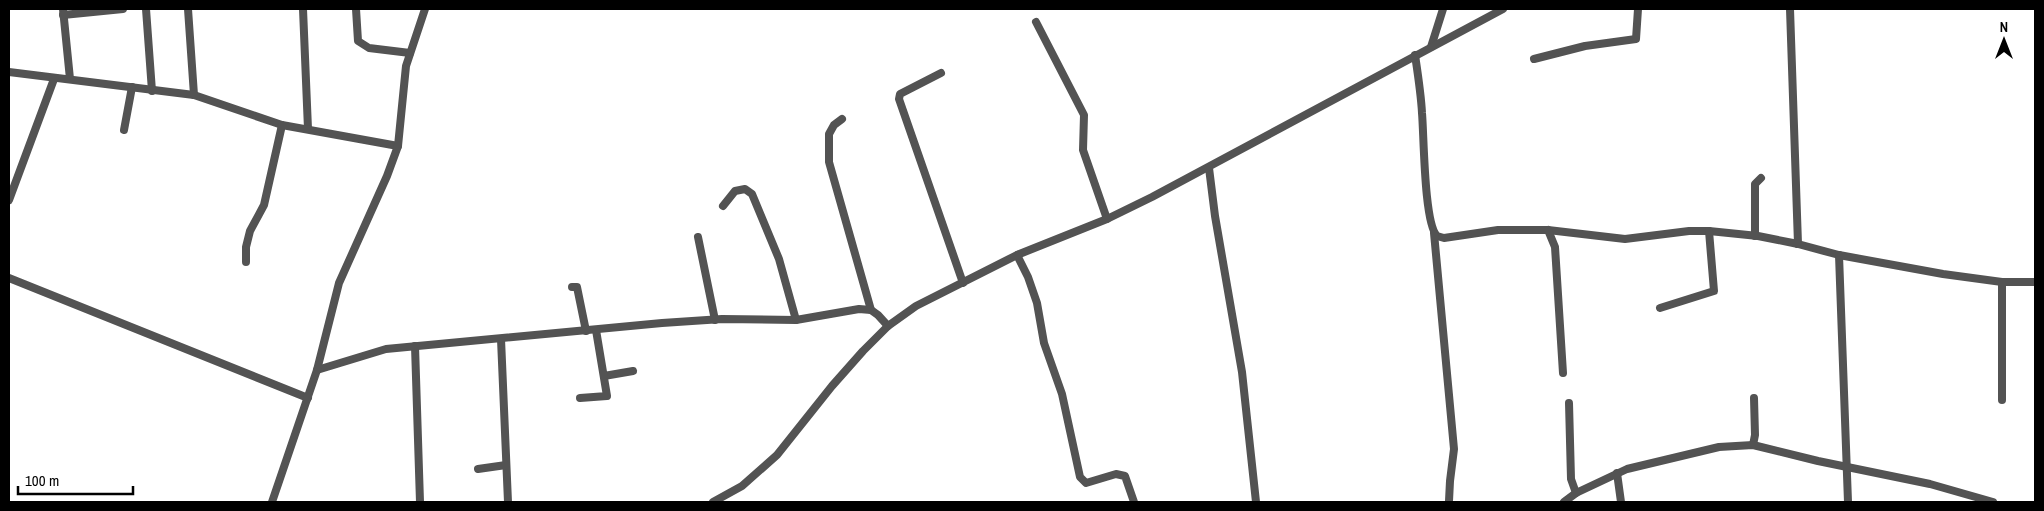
<svg xmlns="http://www.w3.org/2000/svg" width="2044" height="511" viewBox="0 0 2044 511" font-family="'Archivo Narrow',sans-serif">
<rect width="100%" height="100%" fill="#fff"/>
<g fill="none" stroke-linecap="round" stroke-linejoin="round">
<g stroke="#535353" stroke-width="8">
<polyline points="63,9 70,79"/>
<polyline points="146,9 152,91"/>
<polyline points="188,9 194,95"/>
<polyline points="303,9 308,129"/>
<polyline points="356,9 358,41 369,48 410,53"/>
<polyline points="1790,9 1798,244"/>
<polyline points="63,15 123,9"/>
<polyline points="1036,22 1084,115 1083,150 1107,219"/>
<polyline points="1431,47 1443,9"/>
<path d="M1415 55C1418 75 1421 94 1422 113 1424 136 1424 223 1437 236L1444 238 1498 230H1548L1625 239 1689 231H1709L1758 236 1798 244 1839 255 1943 274 2002 282H2035"/>
<polyline points="1534,59 1585,46 1636,39 1638,9"/>
<polyline points="9,72 194,95 282,125"/>
<polyline points="941,73 900,94 899,99 963,283"/>
<polyline points="842,119 834,125 829,134 829,162 871,310"/>
<polyline points="124,130 132,87"/>
<polyline points="1209,168 1215,216 1242,372 1256,502"/>
<polyline points="9,200 54,79"/>
<polyline points="723,206 735,191 745,189 752,194 779,259 796,320"/>
<polyline points="1548,230 1555,247 1563,373"/>
<polyline points="1434,233 1454,449 1450,481 1449,501"/>
<polyline points="1755,236 1755,184 1761,178"/>
<polyline points="698,237 715,320"/>
<polyline points="1017,255 1028,277 1037,303 1044,343 1062,394 1080,477 1086,483 1116,474 1125,476 1134,502"/>
<polyline points="1839,255 1848,502"/>
<polyline points="246,262 246,247 250,231 264,205 282,125 398,146"/>
<polyline points="9,278 308,398"/>
<polyline points="572,287 577,287 586,331"/>
<polyline points="1660,308 1714,291 1709,231"/>
<polyline points="501,339 508,502"/>
<polyline points="415,346 420,502"/>
<polyline points="317,370 386,349 662,323 722,319 796,320 859,309 871,310 878,315 888,326"/>
<polyline points="604,376 633,371"/>
<polyline points="580,398 607,396 596,330"/>
<polyline points="2002,400 2002,282"/>
<polyline points="1569,403 1571,479 1576,493"/>
<polyline points="1753,445 1755,435 1754,398"/>
<polyline points="478,469 506,465"/>
<polyline points="1617,473 1621,502"/>
<polyline points="272,502 317,370 339,283 387,176 398,146 406,66 425,9"/>
<polyline points="713,502 742,486 777,455 832,386 863,351 888,326 916,306 1017,255 1107,219 1152,197 1503,9"/>
<polyline points="1564,502 1576,493 1627,469 1719,447 1753,445 1818,461 1930,484 1993,502"/>
</g>
</g>
<rect width="2044" height="511" fill="none" stroke="#000000" stroke-width="20"/>
<g transform="translate(2004 40)" stroke="#ffffff" stroke-width="4" paint-order="stroke">
<path d="M0-4L9 19L0 12L-9 19Z" fill="#000000"/>
<text y="-8" font-size="14" font-weight="bold" text-anchor="middle" fill="#000000">N</text>
</g>
<path d="M18 486v8h115v-8" fill="none" stroke="#000000" stroke-width="2.5"/>
<text x="25" y="486" font-size="15" fill="#000000" stroke="#ffffff" stroke-width="4" paint-order="stroke">100 m</text>
</svg>
